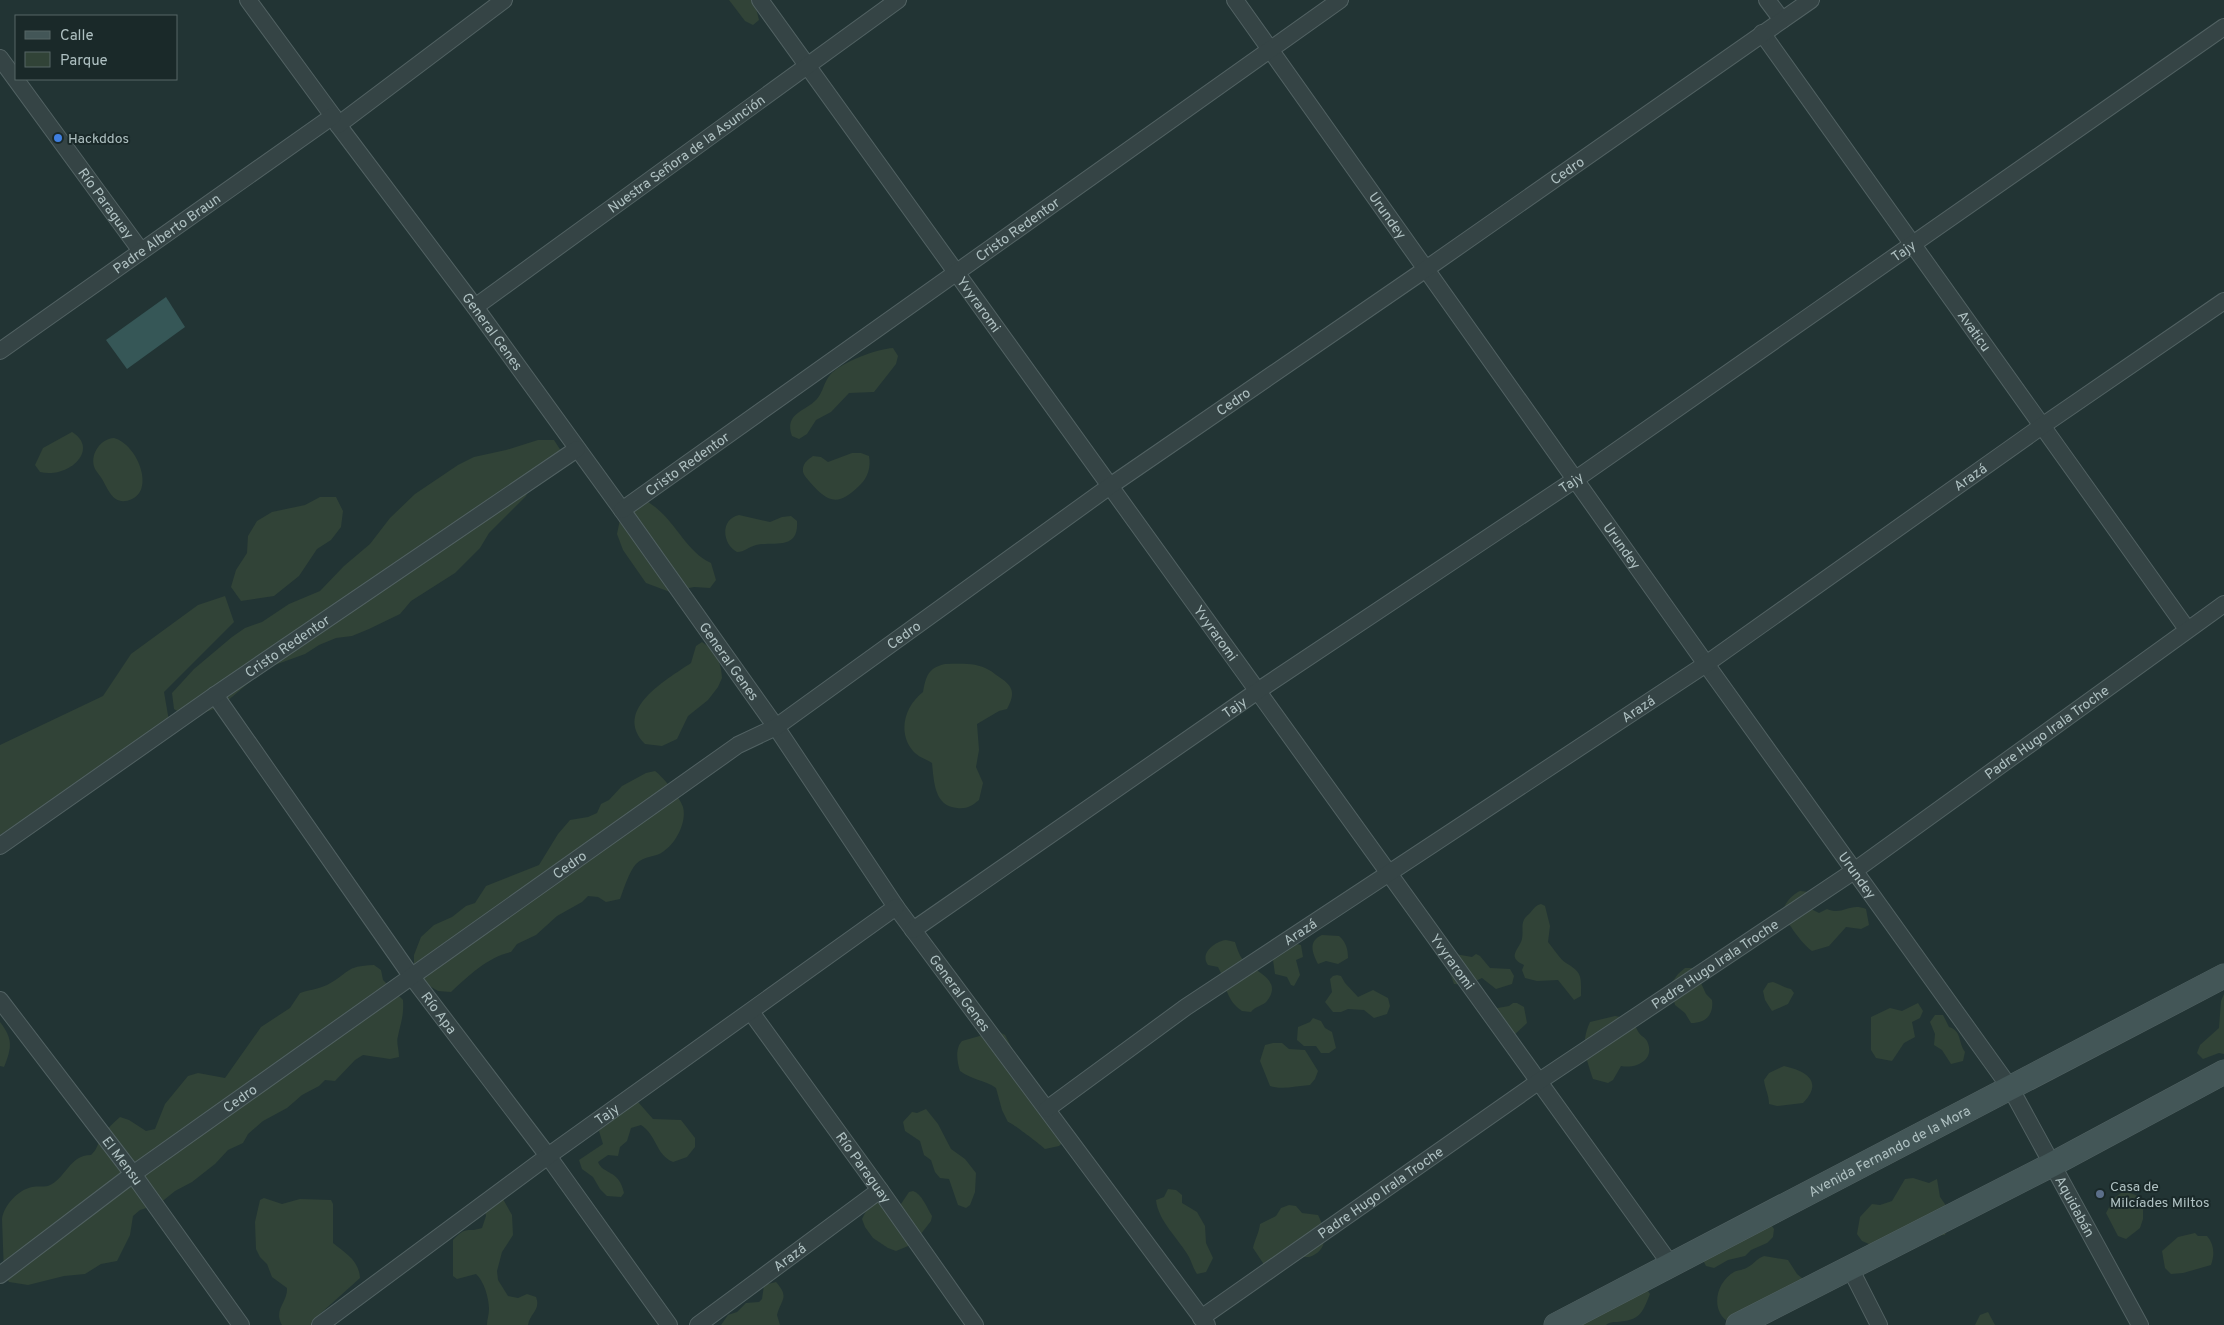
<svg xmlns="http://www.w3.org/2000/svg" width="2224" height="1325" viewBox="0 0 2224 1325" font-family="Overpass,sans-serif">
<rect width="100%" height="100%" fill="#223434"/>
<g fill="#314337">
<polygon points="729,0 754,0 759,20 753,25 745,21"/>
<path d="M893 348 898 356 896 364 874 392 849 393 831 412 816 420 807 434 799 439 792 436C784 413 805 412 817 399 823 392 824 382 830 375 841 362 877 349 893 348Z"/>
<path d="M72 432C100 449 69 479 40 472L35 465 43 448Z"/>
<path d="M114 438C137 444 155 489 132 499 114 507 109 491 102 479 100 476 97 472 95 469 89 455 100 439 114 438Z"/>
<polygon points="538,440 554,440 563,454 533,481 526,496 489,533 480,548 455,573 411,601 400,614 369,629 352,636 336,638 319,645 305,654 272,666 258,675 220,707 188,718 174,709 172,693 194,669 232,637 245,628 262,622 289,604 320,591 344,566 370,544 390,518 415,494 458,465 474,457 506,450"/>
<path d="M852 453H861L869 456C871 467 868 477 860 485 838 507 828 503 809 481 806 477 802 474 803 468 804 462 809 459 813 456L821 457 828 462Z"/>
<polygon points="320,497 336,497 343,511 341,527 331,540 317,549 299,576 274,596 241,601 231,587 236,570 247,553 248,536 257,521 272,512 305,505"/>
<path d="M643 499C675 516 683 550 711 563L716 580 710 588 694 587 670 592 646 583 623 550 617 534 622 510Z"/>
<path d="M739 515 770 522 782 517 791 516 797 521C799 551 774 541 756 545 748 547 745 552 737 552 722 544 720 519 739 515Z"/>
<polygon points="225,596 234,622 164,692 169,721 0,835 0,745 103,696 131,654 198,605"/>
<path d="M702 642 716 652 721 669 722 678 718 687 708 700 688 716 677 739 662 746 645 744C612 710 666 680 691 663L696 646Z"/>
<path d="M945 664C959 664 976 662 989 670 993 672 997 676 1002 679 1015 688 1014 696 1007 709L999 711 977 724 979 750 976 767 983 783 979 800C972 806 967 809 957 808 934 806 934 781 932 763 926 759 918 757 913 751 897 732 905 706 923 692 926 676 928 668 945 664Z"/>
<path d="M655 771C663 777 680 797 683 807 687 822 676 843 664 851 656 858 644 855 636 864 629 872 624 888 620 899L606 902 598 897 588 896 582 902 557 916 536 935 517 944 511 952C488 957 468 976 451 992L438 991 423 982 414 965V955L421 937 434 925 452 917 466 906 475 903 486 886 539 865 558 834 570 820 588 817 597 813 601 804 609 800 622 786 646 773Z"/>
<path d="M1800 891 1809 892 1811 909 1819 913 1827 909C1843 916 1849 902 1866 909L1869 925 1861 929 1846 927 1829 946 1812 951C1804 945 1799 938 1793 930 1791 926 1788 924 1785 920 1778 909 1791 895 1800 891Z"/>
<path d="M1541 904 1545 906 1550 926 1548 942C1553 948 1560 959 1566 963 1583 973 1581 977 1581 996L1574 1000 1558 980 1537 981 1525 978 1522 970 1524 965C1506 957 1519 950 1522 939 1524 928 1519 922 1529 914 1534 909 1534 906 1541 904Z"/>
<path d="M1322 935 1339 936C1346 942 1348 949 1348 958L1338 964 1326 961 1318 964C1312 952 1308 941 1322 935Z"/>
<path d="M1226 940 1235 942C1237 948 1239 955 1243 960 1253 971 1284 979 1267 1001 1263 1006 1255 1006 1251 1012L1242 1011C1238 1008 1232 1003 1230 998 1227 993 1228 991 1223 988L1221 973 1218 967 1208 965C1199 953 1216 941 1226 940Z"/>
<polygon points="1297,944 1301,945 1303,957 1296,960 1300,975 1294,986 1291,985 1287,977 1275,974 1273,960 1284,948"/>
<polygon points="1455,954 1472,957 1476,954 1480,956 1490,968 1510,969 1514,976 1512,984 1496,989 1482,978 1467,985 1454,984 1448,968"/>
<path d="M374 965 381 970 383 980 403 1000C404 1015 401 1022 398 1036 396 1042 399 1050 399 1057L390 1059 363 1055 355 1060 335 1081 325 1080 319 1086 302 1095 287 1108 263 1121 248 1134 243 1143 228 1150 215 1164 192 1182 175 1191 159 1204 140 1210 133 1216 130 1235 117 1261 101 1264 85 1274 64 1276 28 1285 9 1282 4 1274 2 1219C4 1205 18 1190 32 1187 37 1186 43 1187 48 1186 66 1179 69 1155 91 1155 96 1150 96 1149 99 1142 102 1133 113 1123 120 1117L129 1120 146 1131 155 1129 165 1104 188 1076 198 1073 225 1078 261 1027 290 1008 300 993C308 990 319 989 327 985 350 973 344 966 374 965Z"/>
<path d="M1685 968H1694L1706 994 1712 1000C1714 1015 1706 1023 1691 1023L1685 1013 1675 1005 1670 985 1678 974Z"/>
<polygon points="1337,975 1341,976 1345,983 1358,997 1373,990 1388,998 1390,1006 1387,1014 1374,1018 1364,1010 1348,1009 1341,1012 1333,1012 1325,1002 1332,992 1330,979 1333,976"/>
<path d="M1773 982C1777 983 1785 988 1791 989L1794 993 1788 1004 1772 1011 1765 1000 1763 991 1768 983Z"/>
<polygon points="2224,994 2224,1054 2219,1053 2203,1059 2197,1053 2200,1045 2219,1028 2221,1001"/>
<polygon points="1513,1003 1517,1003 1524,1007 1527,1023 1512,1037 1492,1009 1509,1006"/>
<polygon points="1918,1003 1923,1011 1920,1018 1912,1022 1915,1037 1904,1043 1892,1061 1876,1058 1871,1050 1871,1017 1890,1008 1902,1011"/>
<path d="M1935 1015H1943L1949 1027C1962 1031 1958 1042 1965 1052L1963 1061 1951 1064 1942 1050 1934 1045 1935 1034 1930 1022Z"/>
<path d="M1615 1016 1632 1019C1635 1023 1636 1029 1639 1033 1642 1037 1645 1037 1647 1041 1656 1060 1636 1069 1621 1066L1613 1080 1608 1083 1593 1079C1586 1057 1580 1044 1590 1022Z"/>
<polygon points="1313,1018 1321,1021 1325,1028 1332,1032 1336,1048 1329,1053 1321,1053 1316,1046 1304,1046 1297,1040 1298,1027 1310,1022"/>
<path d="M0 1022C13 1039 12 1047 4 1067L0 1066Z"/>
<path d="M997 1031 1005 1035 1062 1143 1059 1146 1045 1149C1041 1145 1011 1122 1008 1122L1002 1110 996 1088C985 1080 972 1080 960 1071 957 1062 955 1048 962 1041Z"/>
<path d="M1273 1043H1282L1289 1049 1305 1050 1318 1071 1315 1079 1310 1085C1297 1086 1281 1090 1270 1086L1260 1061 1265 1045Z"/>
<path d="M1784 1066C1806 1071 1824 1081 1803 1103L1777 1106 1769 1104C1769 1095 1765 1089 1764 1080L1769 1073Z"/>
<path d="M638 1102 653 1119 681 1120 695 1138V1147L687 1157 673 1162C655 1154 657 1135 641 1125L631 1128 627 1141 620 1147 618 1156 608 1155 598 1162C603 1175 619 1169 624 1193L621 1197 607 1196 600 1189 593 1177 582 1169 579 1160 603 1144 599 1131 605 1119Z"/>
<polygon points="926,1109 938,1124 951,1149 965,1159 976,1173 975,1192 970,1205 966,1208 958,1205 949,1179 940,1178 935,1172 931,1160 924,1155 920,1141 905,1131 903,1122 912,1112 917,1113"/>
<polygon points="1913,1178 1929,1183 1937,1179 1940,1197 1949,1210 1950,1219 1945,1235 1927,1236 1878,1248 1862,1241 1857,1234 1860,1217 1872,1204 1880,1205 1892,1201 1905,1179"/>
<path d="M1168 1189 1176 1190 1182 1195V1203L1197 1212 1205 1226 1206 1243 1213 1258 1206 1272 1197 1274C1193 1268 1192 1263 1189 1257 1179 1239 1158 1221 1156 1200L1164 1197Z"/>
<path d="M913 1191C922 1194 927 1208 932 1216L931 1221 913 1244 896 1251 888 1248 873 1238 865 1227 862 1219 866 1211 876 1202 901 1204 909 1192Z"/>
<path d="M2121 1193C2131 1192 2137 1194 2143 1202V1219L2140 1228 2126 1239 2118 1236 2106 1213 2114 1198Z"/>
<path d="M264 1198 282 1204 300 1199 331 1200 333 1204V1243C345 1253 359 1260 360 1278L321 1313 318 1317 317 1325H282C273 1310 288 1302 287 1288L272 1277 267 1264 260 1257 256 1249 255 1222 260 1200Z"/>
<path d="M503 1199 512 1215 513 1235 502 1252 497 1271 498 1280 508 1296 518 1298 527 1294 536 1297C541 1310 530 1313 528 1325H487C487 1319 489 1315 489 1309 489 1298 484 1281 476 1274L457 1279 453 1276V1240C467 1225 467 1233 482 1228L486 1216 484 1207Z"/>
<path d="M1289 1205 1296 1206 1302 1213 1318 1215C1325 1229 1330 1248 1312 1256 1308 1258 1304 1256 1301 1258 1291 1262 1286 1272 1275 1275L1262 1267 1263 1263 1253 1248C1255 1239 1259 1233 1260 1224L1276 1216 1281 1208Z"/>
<polygon points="1769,1222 1774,1229 1773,1237 1767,1243 1751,1250 1745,1256 1728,1260 1714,1268 1706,1266 1702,1258"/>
<path d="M2195 1233 2198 1236H2207C2214 1244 2215 1254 2211 1265L2183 1273 2171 1274 2165 1268 2162 1251 2178 1237Z"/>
<path d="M1764 1256 1788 1260 1797 1274 1803 1279 1730 1323C1710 1312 1715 1283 1734 1272 1738 1270 1744 1270 1748 1267 1754 1264 1756 1259 1764 1256Z"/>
<path d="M776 1282C790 1298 781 1299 777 1315L780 1325H721L728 1315 737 1312 746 1303 759 1302 762 1299 764 1285Z"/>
<path d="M1644 1285 1650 1294C1642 1314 1640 1320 1617 1322 1612 1322 1610 1322 1606 1325H1553Z"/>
<polygon points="1988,1312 1995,1325 1975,1325 1980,1315"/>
</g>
<polygon fill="#365757" points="166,297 185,327 127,369 106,340"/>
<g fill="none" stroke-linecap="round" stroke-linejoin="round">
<g stroke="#526263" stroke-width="18">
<g id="minor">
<path id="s1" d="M248 0 333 116 338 125 475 307 622 510 776 727 896 907 1207 1325"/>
<path id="s2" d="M760 0 1671 1265"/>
<path id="s3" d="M1235 0 1706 664 2011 1089 2140 1325"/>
<polyline points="1767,0 1782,20"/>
<path id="s4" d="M1762 33 2187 629"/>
<path id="s5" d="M0 58 141 251"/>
<polyline points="338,125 504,0"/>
<path id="s6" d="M475 307 898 0"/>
<path id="s7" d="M0 351 333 116"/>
<path id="s8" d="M622 510 1340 0"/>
<path id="s9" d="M215 695 412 977 548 1156 669 1325"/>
<path id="s10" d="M0 846 215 695 577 449"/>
<path id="s11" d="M913 930 1259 690 1576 479 2224 27"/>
<path id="s12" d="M0 1000 133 1174 241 1325"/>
<path id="s13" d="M751 1012 880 1190 975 1325"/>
<path id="s14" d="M1047 1109 1186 1007 1706 664 2042 426 2224 301"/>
<polyline points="1850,1268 1879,1325"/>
<path id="s15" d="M0 1275 133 1174 738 745 776 727 1110 486 1426 269 1811 0"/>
<path id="s16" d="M1201 1318 1538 1082 1854 871 2224 604"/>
<path id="s17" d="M320 1325 548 1156 896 907"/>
<path id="s18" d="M698 1325 880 1190"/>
</g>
</g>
<g stroke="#526263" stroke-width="25">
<g id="secondary">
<path id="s19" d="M1556 1325 2224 976"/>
<polyline points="1738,1325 2053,1164 2224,1072"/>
</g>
</g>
<use href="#minor" stroke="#354445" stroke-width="16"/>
<use href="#secondary" stroke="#435657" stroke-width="24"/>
</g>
<circle fill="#3f7fe0" stroke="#1a2929" stroke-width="2" cx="58" cy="138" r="5"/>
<circle fill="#5c6f8a" stroke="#1a2929" stroke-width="2" cx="2100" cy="1194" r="5"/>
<g text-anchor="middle" stroke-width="4" stroke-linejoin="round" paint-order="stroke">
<g font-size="14" fill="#afc1c2" stroke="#1a2929" text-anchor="start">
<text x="68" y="143">Hackddos</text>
<text x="2110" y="1191">Casa de<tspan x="2110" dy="16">Milcíades Miltos</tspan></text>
</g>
<g font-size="14" fill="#afc1c2" stroke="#1a2929">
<text dy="5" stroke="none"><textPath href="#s6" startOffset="261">Nuestra Señora de la Asunción</textPath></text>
<text dy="5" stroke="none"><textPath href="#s15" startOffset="1918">Cedro</textPath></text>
<text dy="5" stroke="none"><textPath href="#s5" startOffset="180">Río Paraguay</textPath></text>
<text dy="5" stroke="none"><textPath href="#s3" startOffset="264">Urundey</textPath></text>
<text dy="5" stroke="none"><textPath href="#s8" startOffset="485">Cristo Redentor</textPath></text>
<text dy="5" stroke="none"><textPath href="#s7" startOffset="204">Padre Alberto Braun</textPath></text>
<text dy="5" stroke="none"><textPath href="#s11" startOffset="1201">Tajy</textPath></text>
<text dy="5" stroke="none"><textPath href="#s2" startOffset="375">Yvyraromi</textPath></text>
<text dy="5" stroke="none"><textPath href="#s4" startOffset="366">Avaticu</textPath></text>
<text dy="5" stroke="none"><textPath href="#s1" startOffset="412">General Genes</textPath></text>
<text dy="5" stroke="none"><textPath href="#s15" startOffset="1512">Cedro</textPath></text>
<text dy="5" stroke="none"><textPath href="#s8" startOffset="80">Cristo Redentor</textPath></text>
<text dy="5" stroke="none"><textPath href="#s14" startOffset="1119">Arazá</textPath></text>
<text dy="5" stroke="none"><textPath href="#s11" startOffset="796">Tajy</textPath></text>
<text dy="5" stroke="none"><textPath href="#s3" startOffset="669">Urundey</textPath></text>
<text dy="5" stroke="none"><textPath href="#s2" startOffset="780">Yvyraromi</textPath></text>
<text dy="5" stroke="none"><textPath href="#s15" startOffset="1108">Cedro</textPath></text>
<text dy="5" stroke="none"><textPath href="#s10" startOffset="350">Cristo Redentor</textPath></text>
<text dy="5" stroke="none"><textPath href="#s1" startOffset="818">General Genes</textPath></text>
<text dy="5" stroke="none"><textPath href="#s11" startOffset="391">Tajy</textPath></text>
<text dy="5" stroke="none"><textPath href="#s14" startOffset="714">Arazá</textPath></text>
<text dy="5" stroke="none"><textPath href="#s16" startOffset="1029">Padre Hugo Irala Troche</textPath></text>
<text dy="5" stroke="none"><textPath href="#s15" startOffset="702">Cedro</textPath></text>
<text dy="5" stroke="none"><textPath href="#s3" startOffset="1074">Urundey</textPath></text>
<text dy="5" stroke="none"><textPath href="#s14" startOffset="309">Arazá</textPath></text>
<text dy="5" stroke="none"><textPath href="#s2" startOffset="1185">Yvyraromi</textPath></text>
<text dy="5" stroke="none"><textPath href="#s16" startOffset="624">Padre Hugo Irala Troche</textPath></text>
<text dy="5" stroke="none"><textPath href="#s1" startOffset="1222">General Genes</textPath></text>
<text dy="5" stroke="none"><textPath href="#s9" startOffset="389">Río Apa</textPath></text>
<text dy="5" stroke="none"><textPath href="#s15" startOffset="298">Cedro</textPath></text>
<text dy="5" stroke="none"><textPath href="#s17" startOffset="356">Tajy</textPath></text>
<text dy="5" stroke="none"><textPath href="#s19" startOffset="376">Avenida Fernando de la Mora</textPath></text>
<text dy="5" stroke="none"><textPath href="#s12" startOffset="202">El Mensu</textPath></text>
<text dy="5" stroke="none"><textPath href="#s13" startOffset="192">Río Paraguay</textPath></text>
<text dy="5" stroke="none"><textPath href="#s16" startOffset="219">Padre Hugo Irala Troche</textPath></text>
<text dy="5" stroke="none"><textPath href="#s3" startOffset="1471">Aquidabán</textPath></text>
<text dy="5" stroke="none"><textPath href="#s18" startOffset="114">Arazá</textPath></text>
</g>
</g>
<rect x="15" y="15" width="162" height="65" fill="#1a2929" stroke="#566666"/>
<rect x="25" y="31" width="25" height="8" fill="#435657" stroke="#566666"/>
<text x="60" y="40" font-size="15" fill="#afc1c2">Calle</text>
<rect x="25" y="52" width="25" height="15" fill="#314337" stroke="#566666"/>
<text x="60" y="65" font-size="15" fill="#afc1c2">Parque</text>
</svg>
